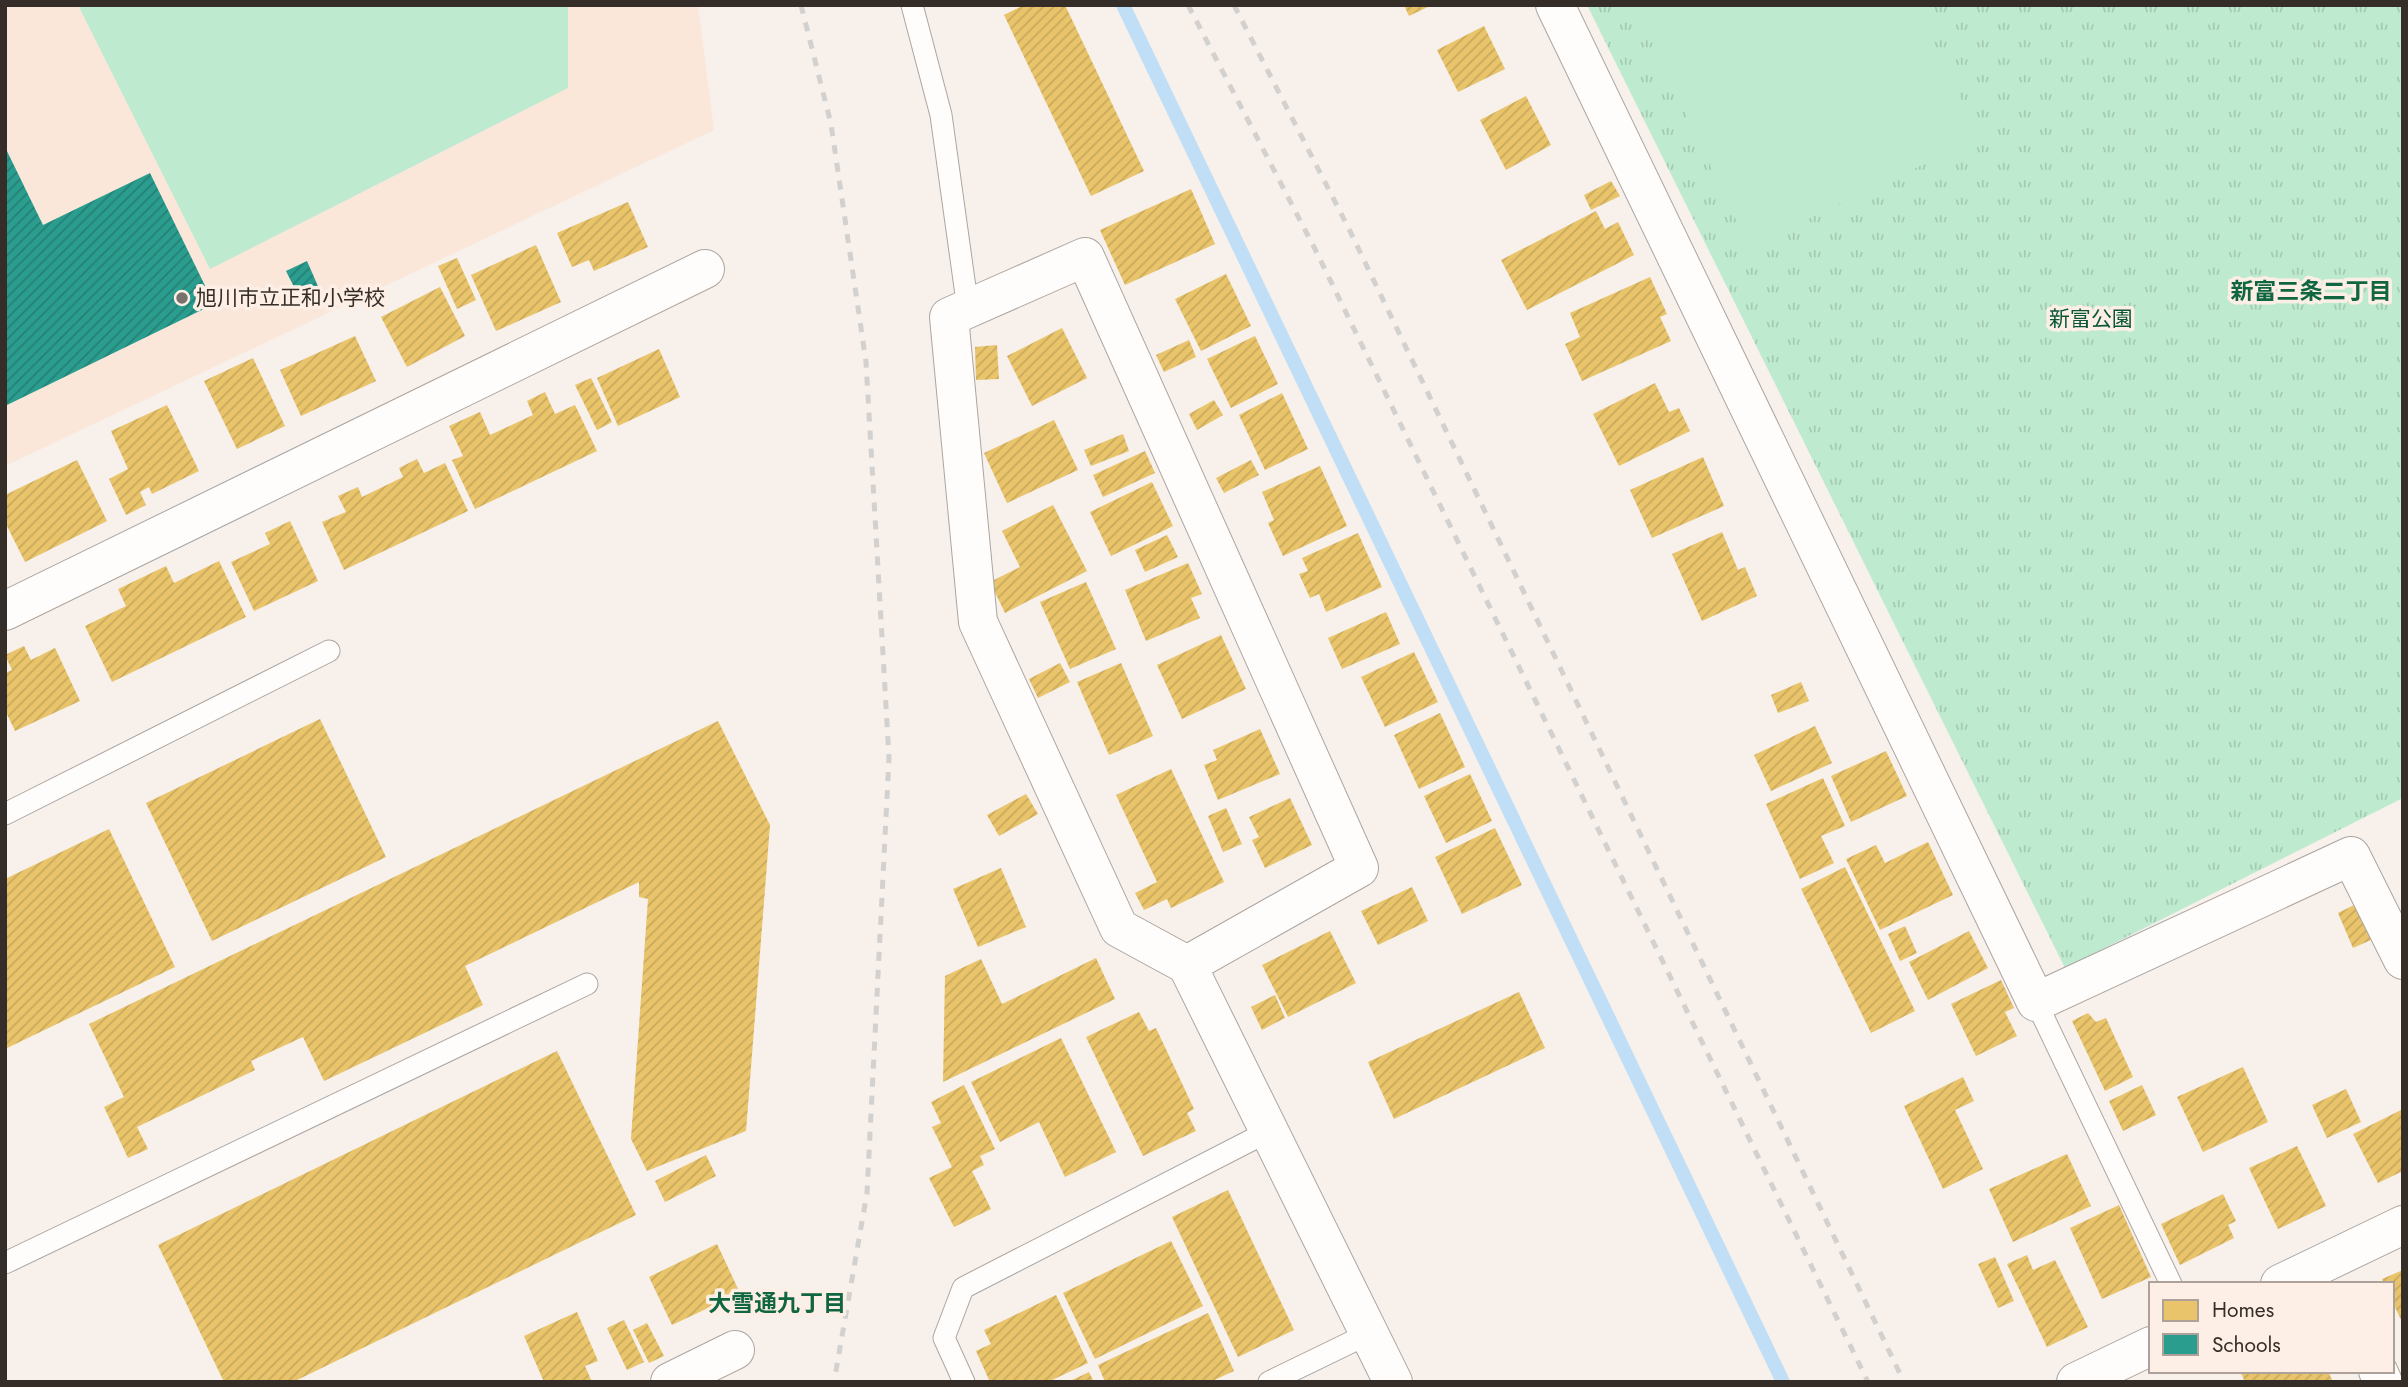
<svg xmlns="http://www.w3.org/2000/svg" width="2408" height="1387" viewBox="0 0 2408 1387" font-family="Jost,'Noto Sans JP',sans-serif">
<defs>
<pattern id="grass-tufts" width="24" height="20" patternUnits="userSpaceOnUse" patternTransform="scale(1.75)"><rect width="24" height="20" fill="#beebd0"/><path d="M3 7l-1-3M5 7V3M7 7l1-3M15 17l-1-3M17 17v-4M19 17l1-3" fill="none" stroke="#a4cab3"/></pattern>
<pattern id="homes-hatch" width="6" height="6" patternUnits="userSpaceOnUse" patternTransform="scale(1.75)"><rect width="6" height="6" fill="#e9c46a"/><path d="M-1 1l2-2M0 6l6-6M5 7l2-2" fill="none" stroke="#c8a95c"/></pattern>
<pattern id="schools-hatch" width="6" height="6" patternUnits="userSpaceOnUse" patternTransform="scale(1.75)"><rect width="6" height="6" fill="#2a9d8f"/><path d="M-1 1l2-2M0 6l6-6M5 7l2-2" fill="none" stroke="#258075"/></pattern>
</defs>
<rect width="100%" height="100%" fill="#f7f0eb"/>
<polygon fill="#fae7d9" points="5,5 698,5 714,130 5,466"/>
<polygon fill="url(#grass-tufts)" points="1587,5 2403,5 2403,798 2065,968"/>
<g fill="#beebd0">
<polygon points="78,5 568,5 568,88 210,269"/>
<polygon points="1634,5 1916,5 1979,138 1749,247"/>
</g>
<g fill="url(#homes-hatch)">
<polygon points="1024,5 1065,5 1144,171 1091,196 1004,15"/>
<polygon points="1404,5 1432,5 1409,16"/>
<polygon points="1484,26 1505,69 1458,92 1437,50"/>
<polygon points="1526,96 1551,145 1506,170 1480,120"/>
<polygon points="1611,181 1620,196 1591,210 1584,195"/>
<polygon points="1191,189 1215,244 1125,285 1100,230"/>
<polygon points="628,202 648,247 594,271 589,260 572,267 557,233"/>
<polygon points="1596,211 1605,229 1618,222 1634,255 1527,310 1501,260"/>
<polygon points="536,245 561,302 496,331 471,275"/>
<polygon points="457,258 476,300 457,309 438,266"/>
<polygon points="1226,274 1251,326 1201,351 1175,299"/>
<polygon points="1650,277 1667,314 1660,317 1671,341 1582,381 1565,344 1580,337 1570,313"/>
<polygon points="440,287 465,336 407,367 381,317"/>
<polygon points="1062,328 1087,378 1032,406 1007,356"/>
<polygon points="355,336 376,381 301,416 280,370"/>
<polygon points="1255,336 1278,384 1231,408 1207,359"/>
<polygon points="1189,340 1196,357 1164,372 1156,355"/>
<polygon points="997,345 999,379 976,380 975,347"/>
<polygon points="659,349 680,397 618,426 597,378"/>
<polygon points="253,358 285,426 237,449 204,381"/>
<polygon points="591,378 612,422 597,430 575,385"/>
<polygon points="1655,383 1669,412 1679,408 1690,431 1619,466 1593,414"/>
<polygon points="545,392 555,414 575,405 597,451 475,509 452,460 463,456 449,426 480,412 490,435 533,415 527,401"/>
<polygon points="1282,393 1308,449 1265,470 1239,415"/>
<polygon points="1214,400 1223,415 1197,430 1189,414"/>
<polygon points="167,405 199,471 152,494 149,487 140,492 146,505 126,515 109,479 128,469 111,431"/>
<polygon points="1054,420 1078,470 1007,503 984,453"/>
<polygon points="1123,434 1129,451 1091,466 1084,450"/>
<polygon points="1145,451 1155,473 1103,497 1093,475"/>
<polygon points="1703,457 1724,506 1652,538 1630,490"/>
<polygon points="417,459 424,473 445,463 468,511 344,570 322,522 346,512 338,496 358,487 362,497 403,477 399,468"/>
<polygon points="77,460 107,521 25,562 5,522 5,495"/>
<polygon points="1251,460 1259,475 1224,493 1216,478"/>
<polygon points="1320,466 1347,526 1283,556 1268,523 1274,520 1262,492"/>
<polygon points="1152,482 1173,526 1111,556 1090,512"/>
<polygon points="1053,505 1087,571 1005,613 990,582 1020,567 1002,531"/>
<polygon points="290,521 318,581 254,611 231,562 270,544 265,533"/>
<polygon points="1722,532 1738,570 1745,567 1757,596 1702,621 1672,554"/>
<polygon points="1358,533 1382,587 1326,612 1319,594 1310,598 1299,574 1308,571 1302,558"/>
<polygon points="1167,535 1178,557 1145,572 1135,550"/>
<polygon points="219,561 246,617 112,682 85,626 126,606 118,589 166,566 174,583"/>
<polygon points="1188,563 1202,594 1191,598 1200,618 1146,641 1125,590"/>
<polygon points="1086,582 1116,649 1070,669 1040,602"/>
<polygon points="1386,612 1400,644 1342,669 1328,638"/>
<polygon points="1221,635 1246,689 1182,719 1157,665"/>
<polygon points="24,646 31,660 55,648 80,701 15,731 5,710 5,673 12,670 5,655"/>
<polygon points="1414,652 1438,702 1385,727 1361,677"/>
<polygon points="1060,663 1070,682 1038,698 1029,679"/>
<polygon points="1121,663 1153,736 1109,755 1077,682"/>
<polygon points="1801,682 1809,701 1778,713 1771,695"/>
<polygon points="1440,713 1465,767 1419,789 1394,735"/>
<polygon points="320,719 386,857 212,941 146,803"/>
<polygon points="718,721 770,825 746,1131 647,1171 631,1139 648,899 639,897 639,882 465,966 483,1005 324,1081 303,1037 251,1061 255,1070 137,1127 148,1149 128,1158 104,1107 124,1097 89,1024"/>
<polygon points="1815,726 1832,763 1771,791 1754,755"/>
<polygon points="1260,729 1280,774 1218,800 1204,765 1217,760 1213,750"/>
<polygon points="1886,751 1907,796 1851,822 1831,776"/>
<polygon points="1171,769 1224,882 1171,908 1167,899 1144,910 1135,893 1157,882 1116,795"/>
<polygon points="1470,774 1492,821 1446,843 1424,796"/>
<polygon points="1823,778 1845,826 1821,836 1834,863 1800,879 1766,804"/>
<polygon points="1026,794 1038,814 999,836 987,815"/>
<polygon points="1290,798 1312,845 1265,868 1252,840 1259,837 1249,817"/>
<polygon points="1226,808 1242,844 1223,852 1208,816"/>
<polygon points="1495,828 1522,885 1462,914 1435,857"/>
<polygon points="109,829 175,967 5,1049 5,879"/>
<polygon points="1928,842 1953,895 1880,930 1846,859 1876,845 1885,863"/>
<polygon points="1845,867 1915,1011 1871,1033 1801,889"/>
<polygon points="1001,868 1026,927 978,947 953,889"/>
<polygon points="1412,887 1428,921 1378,945 1361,911"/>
<polygon points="2356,904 2371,940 2353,948 2338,913"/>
<polygon points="1905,926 1917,953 1900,961 1888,934"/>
<polygon points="1330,931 1356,983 1288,1017 1262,965"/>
<polygon points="1969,931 1988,968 1928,1000 1909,962"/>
<polygon points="1096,958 1115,999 943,1082 945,976 981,959 1002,1004"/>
<polygon points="2001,980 2014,1008 2005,1012 2017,1036 1976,1056 1951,1004"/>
<polygon points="1519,992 1545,1048 1394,1119 1368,1062"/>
<polygon points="1275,995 1285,1018 1262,1030 1251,1007"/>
<polygon points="1139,1012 1149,1031 1156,1028 1194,1109 1187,1113 1196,1131 1143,1156 1086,1037"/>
<polygon points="2088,1013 2096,1022 2106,1018 2133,1077 2105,1091 2072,1021"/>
<polygon points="1061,1038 1116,1152 1065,1177 1039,1122 1000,1142 971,1082"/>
<polygon points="557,1051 636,1215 293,1382 224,1382 158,1245"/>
<polygon points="2243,1067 2268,1122 2203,1152 2177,1097"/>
<polygon points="1963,1077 1974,1101 1955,1110 1983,1169 1943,1189 1904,1106"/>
<polygon points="964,1085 995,1149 980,1156 984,1165 972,1171 991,1209 954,1227 929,1178 952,1167 932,1127 941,1123 931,1102"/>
<polygon points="2142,1085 2156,1115 2123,1131 2109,1101"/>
<polygon points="2346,1089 2361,1122 2327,1138 2312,1105"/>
<polygon points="2403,1109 2403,1171 2378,1183 2353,1134"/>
<polygon points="2297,1146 2326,1206 2278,1229 2249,1168"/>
<polygon points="2067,1154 2091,1206 2013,1242 1989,1189"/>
<polygon points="706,1155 716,1176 665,1202 655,1181"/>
<polygon points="1228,1190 1294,1330 1238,1357 1172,1217"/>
<polygon points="2223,1194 2236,1221 2228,1225 2234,1238 2180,1265 2161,1224"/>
<polygon points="2119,1205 2151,1277 2102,1299 2070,1228"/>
<polygon points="1171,1241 1203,1306 1095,1359 1063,1293"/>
<polygon points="717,1244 740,1293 672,1325 649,1277"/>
<polygon points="2027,1255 2033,1270 2055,1260 2088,1327 2047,1347 2007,1264"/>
<polygon points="1995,1257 2014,1301 1998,1308 1978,1264"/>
<polygon points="2403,1270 2403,1324 2392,1301 2392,1284 2384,1284 2382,1279"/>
<polygon points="1056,1295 1088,1363 1048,1382 990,1382 976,1351 991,1344 984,1330"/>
<polygon points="577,1312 598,1361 585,1366 592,1382 544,1382 524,1336"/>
<polygon points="1208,1313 1234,1371 1210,1382 1105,1382 1098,1365"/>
<polygon points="624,1320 644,1362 627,1370 607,1328"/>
<polygon points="647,1323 664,1356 649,1363 633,1330"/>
<polygon points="2240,1371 2328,1371 2333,1382 2245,1382"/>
<polygon points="1089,1372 1094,1382 1068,1382"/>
</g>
<g fill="url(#schools-hatch)">
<polygon points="5,147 43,225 150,173 214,304 5,406"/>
<polygon points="307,261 324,300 305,309 286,271"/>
</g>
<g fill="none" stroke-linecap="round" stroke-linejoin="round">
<polyline stroke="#c0dff6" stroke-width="14" points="1123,5 1783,1382"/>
<g stroke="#aca5a0" stroke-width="23">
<g id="lane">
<polyline points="912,5 941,115 968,309"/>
<polyline points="5,814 329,651"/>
<polyline points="2036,1002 2171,1284"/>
<polyline points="5,1263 587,984"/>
<polyline points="964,1382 944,1338 963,1288 1269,1131"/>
<polyline points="1269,1382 1368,1334"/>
</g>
</g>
<g stroke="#aca5a0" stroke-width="40">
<g id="street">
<polyline points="1555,5 2036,1002 2351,856 2403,960"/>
<polyline points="5,611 705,269"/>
<polyline points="1187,965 1359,868 1085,257 949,317 978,622 1119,928 1187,965 1393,1382"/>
<polyline points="2280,1284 2403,1225"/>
<polyline points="2378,1371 2383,1382"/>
<polyline points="670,1382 735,1350"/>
<polyline points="2076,1382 2151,1346"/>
</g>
</g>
<use href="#lane" stroke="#fefdfc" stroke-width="21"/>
<use href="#street" stroke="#fefdfc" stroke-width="38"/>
<g stroke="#d2d1cf" stroke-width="5" stroke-dasharray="9 9" stroke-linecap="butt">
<polyline points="801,5 831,124 866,362 889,758 867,1193 834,1382"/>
<polyline points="1188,5 1315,249 1868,1382"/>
<polyline points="1234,5 1348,227 1904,1382"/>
</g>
</g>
<circle fill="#79716c" stroke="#fdefe5" stroke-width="2.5" cx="182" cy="298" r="7"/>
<g text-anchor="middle" stroke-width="7" stroke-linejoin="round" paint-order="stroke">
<g font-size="21" fill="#352d27" stroke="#fdefe5" text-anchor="start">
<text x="196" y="305">旭川市立正和小学校</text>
</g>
<g font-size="21" fill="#095738" stroke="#fdefe5">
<text x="2091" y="326">新富公園</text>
</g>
<g font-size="23" font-weight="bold" fill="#0f6640" stroke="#fdefe5">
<text x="2311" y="299">新富三条二丁目</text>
<text x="777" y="1311">大雪通九丁目</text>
</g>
</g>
<rect width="2408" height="1387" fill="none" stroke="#352d27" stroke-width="14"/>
<rect x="2149" y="1282" width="245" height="91" fill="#fdefe5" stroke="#ada199" stroke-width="2"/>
<rect x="2163" y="1300" width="35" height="21" fill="#e9c46a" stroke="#ada199" stroke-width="2"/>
<text x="2212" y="1317" font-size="21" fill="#352d27">Homes</text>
<rect x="2163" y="1334" width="35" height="21" fill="#2a9d8f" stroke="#ada199" stroke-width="2"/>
<text x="2212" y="1352" font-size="21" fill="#352d27">Schools</text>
</svg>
